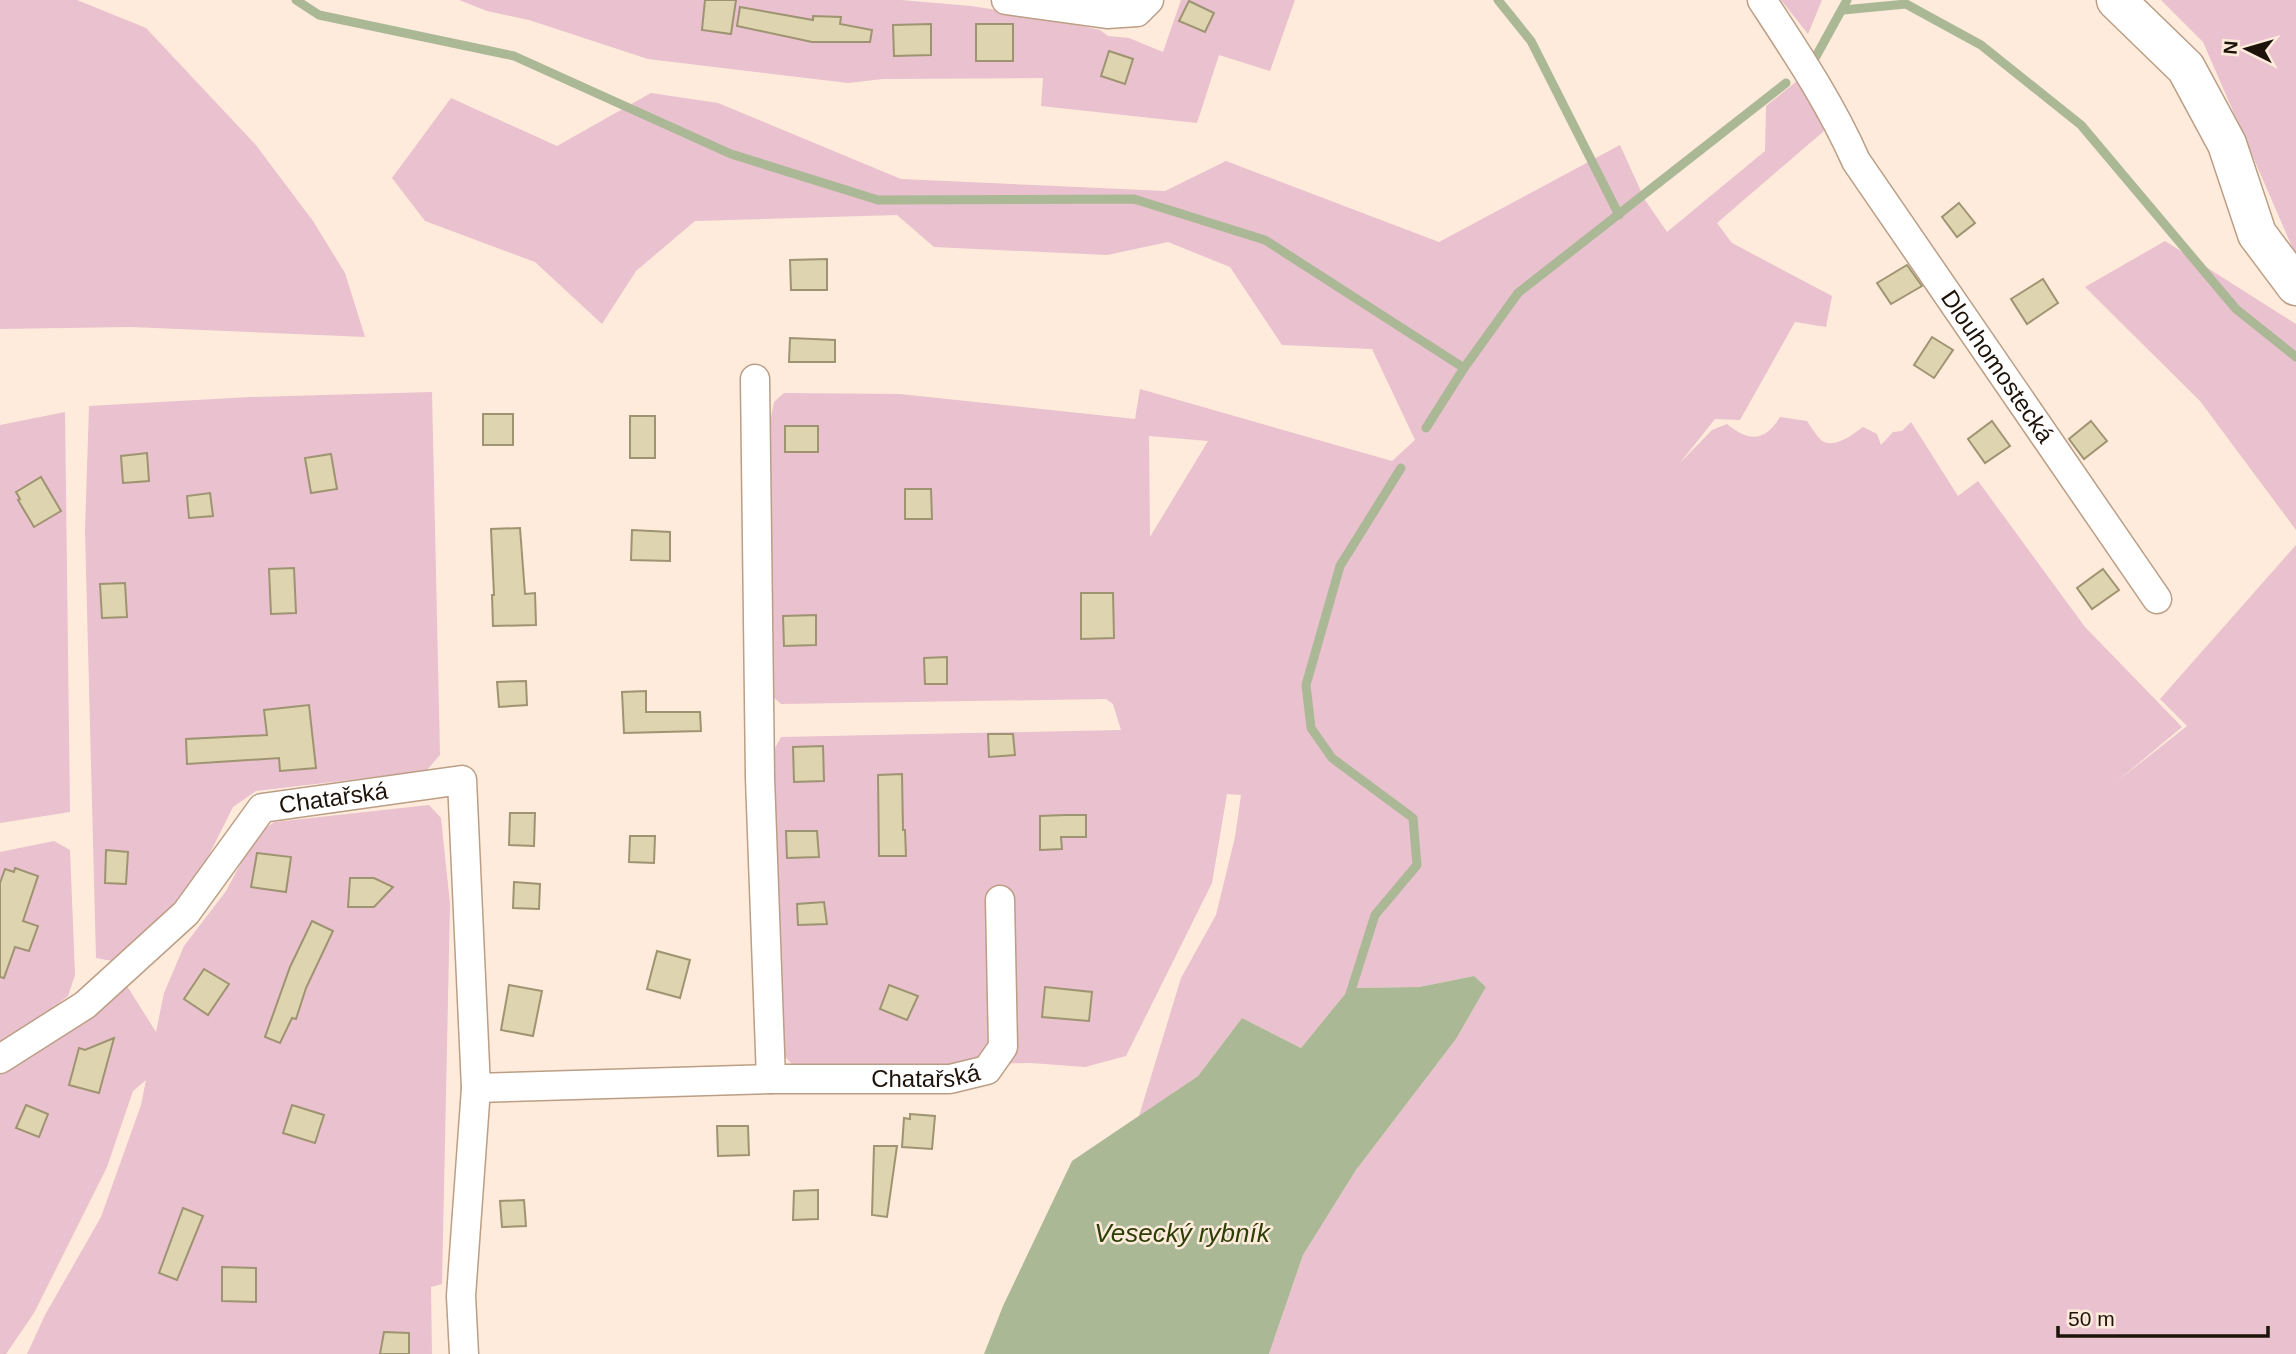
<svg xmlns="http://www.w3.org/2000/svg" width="2296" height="1354" viewBox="0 0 2296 1354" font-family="Arial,sans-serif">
<rect width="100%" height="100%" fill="#feebdb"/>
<g fill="#eac1ce" fill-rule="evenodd">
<polygon points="0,0 77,0 146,28 255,144 313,221 345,273 365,337 131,327 0,329"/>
<polygon points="459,0 901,0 971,6 1036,16 1100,30 1108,36 1129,38 1163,52 1181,0 1295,0 1270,71 1219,55 1197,123 1041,106 1043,78 883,79 848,83 648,59 529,20 487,11"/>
<polygon points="1781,0 1822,0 1808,34"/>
<polygon points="2161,0 2296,0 2296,256 2203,42"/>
<path d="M1802 77 1824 131 1717 223 1732 243 1832 296 1826 327 1795 322 1740 420 1715 419 1679 464 1712 430 1727 424C1749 442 1765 442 1780 417L1807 421C1811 427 1816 435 1821 440 1834 450 1853 434 1863 427L1877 434 1881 445 1893 432 1902 431 1911 422 1958 496 1978 481 2085 627 2182 727 2115 783 2187 726 2160 699 2296 545V1354H1269L1303 1255 1356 1170 1456 1039 1486 987 1474 976 1419 987 1350 988 1301 1048 1242 1018 1198 1076 1139 1116 1181 978 1216 915 1235 837 1241 795 1227 794 1212 883 1126 1056 1085 1067 1031 1063 795 1067 782 1054 773 752 781 737 1121 730 1113 704 1106 699 781 704 773 697 769 427 774 402 784 393 900 394 1135 419 1140 389 1392 461 1415 440 1372 349 1282 345 1230 267 1168 242 1107 255 934 247 897 215 695 221 636 271 602 324 535 262 425 221 392 178 451 98 557 146 651 93 718 103 901 179 1165 191 1226 161 1439 242 1620 145 1645 200 1667 232 1765 151 1766 106ZM1149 436 1208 441 1150 537V536Z"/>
<polygon points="2165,241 2296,324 2296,530 2200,401 2085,287"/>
<polygon points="432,392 440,755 426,771 256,791 233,807 195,883 181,904 112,961 96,958 85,531 89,406 250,397"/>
<polygon points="65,412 70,812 0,823 0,425"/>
<polygon points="429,805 441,818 450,904 442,1284 431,1287 432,1354 27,1354 45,1315 101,1217 141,1105 146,1080 133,1091 107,1167 34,1313 6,1354 0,1354 0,1070 127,986 156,1032 164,993 184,946 226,891 256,835 274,822"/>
<polygon points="54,841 70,850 75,975 68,996 0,1049 0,852"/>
</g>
<polygon fill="#aab896" points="1474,976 1486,987 1456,1039 1356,1170 1303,1255 1269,1354 984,1354 1003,1306 1072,1161 1198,1076 1242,1018 1301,1048 1350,988 1419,987"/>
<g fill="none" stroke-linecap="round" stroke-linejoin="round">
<g stroke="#aab896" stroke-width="9">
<polyline points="296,0 319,15 514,56 731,154 878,200 1134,199 1265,240 1464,368"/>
<polyline points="1498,0 1531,41 1619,215"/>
<polyline points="1843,10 1906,4 1981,45 2081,125 2236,309 2296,357"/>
<polyline points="1814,60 1847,0"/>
<polyline points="1426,428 1464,368 1518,293 1786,83"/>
<polyline points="1349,997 1375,915 1417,865 1413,818 1332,758 1311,728 1306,685 1340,566 1401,468"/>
</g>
</g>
<g fill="#ded4af" stroke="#9e9472" stroke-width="2">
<polygon points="705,0 736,0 731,34 702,30"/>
<polygon points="1189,1 1214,13 1205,32 1179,21"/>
<polygon points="740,7 813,20 813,16 841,17 840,24 872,30 870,42 812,42 737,26"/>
<polygon points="931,24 931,55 894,56 893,25"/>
<rect x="976" y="24" width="37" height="37"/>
<polygon points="1109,51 1133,59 1125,84 1101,76"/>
<polygon points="1959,203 1975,223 1957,237 1942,217"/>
<polygon points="827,259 827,290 791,290 790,260"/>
<polygon points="1907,265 1922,286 1891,304 1877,283"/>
<polygon points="2043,279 2058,303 2027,324 2011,299"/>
<polygon points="1932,337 1953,350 1934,378 1914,365"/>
<polygon points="790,338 835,340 835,362 789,362"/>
<rect x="483" y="414" width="30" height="31"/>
<rect x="630" y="416" width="25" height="42"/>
<polygon points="1992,421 2010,446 1985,463 1968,439"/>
<polygon points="2091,421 2107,441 2084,459 2069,439"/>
<rect x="785" y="426" width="33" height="26"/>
<polygon points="147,453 149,481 123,483 121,456"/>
<polygon points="331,454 337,489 311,493 305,458"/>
<polygon points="41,477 61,511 34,527 18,500 20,499 16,492"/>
<polygon points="905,489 931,489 932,519 905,519"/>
<polygon points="210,493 213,516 189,518 187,496"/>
<polygon points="520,528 525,594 535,593 536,625 493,626 492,595 494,595 491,529"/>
<polygon points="632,530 670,532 670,561 631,560"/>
<polygon points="294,568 296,613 271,614 269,569"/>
<polygon points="2103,569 2119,590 2092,609 2077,588"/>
<polygon points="125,583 127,617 102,618 100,584"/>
<polygon points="1081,593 1113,593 1114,638 1081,639"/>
<polygon points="816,615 816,645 784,646 783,616"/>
<polygon points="947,657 947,684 925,684 924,658"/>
<polygon points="526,681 527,705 499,707 497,682"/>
<polygon points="646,691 646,712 700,712 701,731 624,733 622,692"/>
<polygon points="309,705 316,768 280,771 279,758 187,764 186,739 267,735 264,710"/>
<polygon points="988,734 1013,734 1015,755 989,757"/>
<polygon points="823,746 824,781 794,782 793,747"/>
<polygon points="902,774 903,830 905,830 906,856 879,856 878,775"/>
<polygon points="510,813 535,813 534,846 509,845"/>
<polygon points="1065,815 1086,815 1086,837 1061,837 1062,849 1040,850 1040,816"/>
<polygon points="786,831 817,831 819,857 787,858"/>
<polygon points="630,836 655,836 654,863 629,862"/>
<polygon points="106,850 128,852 126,884 105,883"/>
<polygon points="257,853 291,857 286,892 251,887"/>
<polygon points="15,868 38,876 23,921 38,926 29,951 15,947 4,978 0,977 0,883 5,869 14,872"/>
<polygon points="350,878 374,878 393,887 374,907 348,907"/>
<polygon points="514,882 540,884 539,909 513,908"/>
<polygon points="824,902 827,924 798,925 797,904"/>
<polygon points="312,921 333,931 306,988 296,1019 292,1018 280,1043 265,1037 290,967"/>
<polygon points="657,951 690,960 680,998 647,989"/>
<polygon points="204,969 229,984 208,1015 184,999"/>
<polygon points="509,985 542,991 533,1036 501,1030"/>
<polygon points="889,985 918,996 907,1020 880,1009"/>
<polygon points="1045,987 1092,992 1089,1021 1042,1017"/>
<polygon points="114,1038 99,1093 69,1085 79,1048 85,1050"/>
<polygon points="26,1105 48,1114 39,1137 16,1128"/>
<polygon points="292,1105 324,1115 315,1143 283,1133"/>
<polygon points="910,1114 935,1116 932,1149 902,1147 904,1118 910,1119"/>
<polygon points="717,1126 748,1126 749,1155 718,1156"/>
<polygon points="874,1146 897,1146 887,1217 872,1215"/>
<polygon points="818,1190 818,1219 793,1220 794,1191"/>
<polygon points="524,1200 526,1226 502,1227 500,1201"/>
<polygon points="183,1208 203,1216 177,1280 159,1273"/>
<polygon points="222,1267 256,1268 256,1302 222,1301"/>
<polygon points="384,1332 409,1333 409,1354 380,1354"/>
</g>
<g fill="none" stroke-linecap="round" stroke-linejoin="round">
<g stroke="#bb9e85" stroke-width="31">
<g id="street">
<polyline points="1006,0 1107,14 1137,12 1149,0"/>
<path id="s1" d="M1762 0C1796 52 1831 104 1856 161L2157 599"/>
<polyline points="755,379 760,778 771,1079"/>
<path id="s2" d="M0 1059 85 1005 186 913 262 808 462 780 476 1088 461 1296 464 1354"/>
<path id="s3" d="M476 1088 771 1079H950L987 1070 1003 1047 1000 900"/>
</g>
</g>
<g stroke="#bb9e85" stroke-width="41">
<polyline id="secondary" points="2116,0 2186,68 2227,144 2257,234 2296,286"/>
</g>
<use href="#street" stroke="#fff" stroke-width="28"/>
<use href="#secondary" stroke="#fff" stroke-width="38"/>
</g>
<g text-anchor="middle" stroke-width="5" stroke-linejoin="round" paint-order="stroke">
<g font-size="24" fill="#1e130a" stroke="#feebdb">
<text dy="8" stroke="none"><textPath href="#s1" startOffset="436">Dlouhomostecká</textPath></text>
<text dy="8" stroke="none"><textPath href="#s2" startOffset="439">Chatařská</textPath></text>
<text dy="8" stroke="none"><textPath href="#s3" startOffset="450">Chatařská</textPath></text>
</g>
<g font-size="26" font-style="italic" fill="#2c3e05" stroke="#feebdb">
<text x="1182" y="1242">Vesecký rybník</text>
</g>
</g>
<g transform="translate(2247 49) rotate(275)" stroke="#feebdb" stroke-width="5" paint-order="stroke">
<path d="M0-5L12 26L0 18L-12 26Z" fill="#1e130a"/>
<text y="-10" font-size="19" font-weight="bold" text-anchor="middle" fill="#1e130a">N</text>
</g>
<path d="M2058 1326v10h210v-10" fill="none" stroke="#1e130a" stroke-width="3.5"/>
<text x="2068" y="1326" font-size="21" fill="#1e130a" stroke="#feebdb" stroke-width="5" paint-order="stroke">50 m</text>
</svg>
